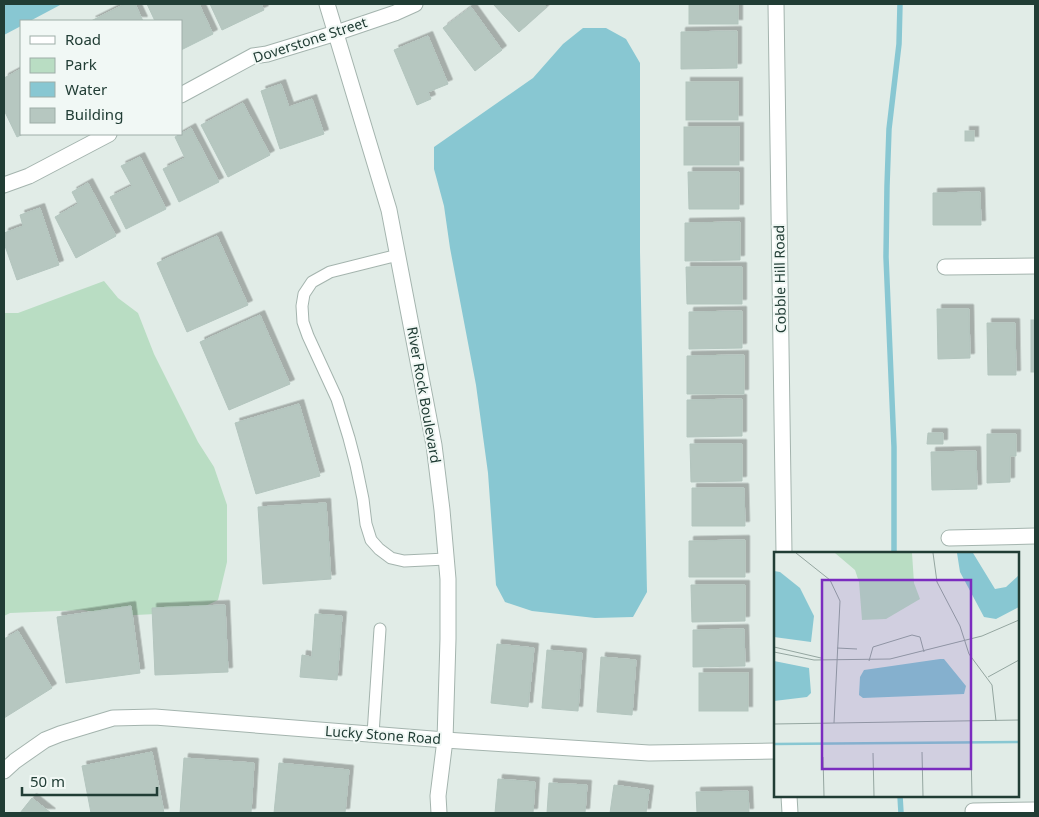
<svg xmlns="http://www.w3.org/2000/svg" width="1039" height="817" viewBox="0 0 1039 817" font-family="'Noto Sans',sans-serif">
<defs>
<filter id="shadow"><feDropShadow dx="4.5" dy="-4.5" stdDeviation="0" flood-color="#0004"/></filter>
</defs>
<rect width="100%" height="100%" fill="#e1ece7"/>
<polygon fill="#b9ddc3" points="104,281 118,298 138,313 154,354 198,442 214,467 227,505 227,562 218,600 193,612 117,616 83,610 10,613 4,616 4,313 18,313"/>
<g fill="#88c7d2">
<polygon points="4,4 62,4 30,21 21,21 21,26 4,35"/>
<polygon points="583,28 606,28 626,39 640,63 640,252 647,592 633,617 595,618 532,611 505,602 496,585 488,473 476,385 450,248 444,206 434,169 434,147 533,78 563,44"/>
</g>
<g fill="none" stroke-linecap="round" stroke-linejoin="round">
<g stroke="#88c7d2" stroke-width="5.5">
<polyline points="894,553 894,447 886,257 887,186 889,129 899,44 900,4"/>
<polyline points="900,796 901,813"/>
</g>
</g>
<g fill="#b6c7c0" stroke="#b3c5be" filter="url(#shadow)">
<polygon points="125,4 135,4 143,21 91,21"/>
<polygon points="147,4 199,4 213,34 181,50 181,21 155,21"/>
<polygon points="210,4 261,4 264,10 222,30"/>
<polygon points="493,4 544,4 547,7 519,32"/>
<rect x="689" y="4" width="49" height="20"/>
<polygon points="471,7 502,50 475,71 443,28"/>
<polygon points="737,31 737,68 681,69 681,32"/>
<polygon points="428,36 448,84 428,92 431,99 417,105 394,50"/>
<polygon points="21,69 21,134 23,134 17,137 4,110 4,78"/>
<rect x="686" y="82" width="52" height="38"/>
<polygon points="281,84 289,107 312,99 324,134 280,149 261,91"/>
<polygon points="243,103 270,155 228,177 201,125"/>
<rect x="684" y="127" width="55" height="38"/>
<polygon points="191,128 219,182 179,202 163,169 185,158 175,137"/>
<rect x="965" y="131" width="9" height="10"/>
<polygon points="140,157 166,209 126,229 110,197 132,186 121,166"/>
<polygon points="688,172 739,172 739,209 689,209"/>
<polygon points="88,183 116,236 76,258 55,217 78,204 72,192"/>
<polygon points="980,192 981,225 933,225 933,193"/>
<polygon points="40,208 59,265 17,280 4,243 4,233 23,226 20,215"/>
<polygon points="740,222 740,260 685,261 685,223"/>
<polygon points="217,236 248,305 187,332 157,263"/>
<polygon points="686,267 742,267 742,304 687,304"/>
<polygon points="937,309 969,309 970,358 938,359"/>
<polygon points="742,311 742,348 689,349 689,312"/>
<polygon points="260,315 290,384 229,410 200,342"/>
<rect x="1031" y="320" width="4" height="52"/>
<polygon points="987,323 1015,323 1016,375 988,375"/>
<polygon points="744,355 744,394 687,394 687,356"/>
<polygon points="742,399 742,436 687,437 687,400"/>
<polygon points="299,404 320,476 256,494 235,423"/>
<polygon points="928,433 943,433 943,444 927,444"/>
<polygon points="987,434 1016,434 1016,456 1010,456 1010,482 987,483"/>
<polygon points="690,444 742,444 742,481 691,482"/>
<polygon points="976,451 977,489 932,490 931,452"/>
<polygon points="692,488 744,488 745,526 692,526"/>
<polygon points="326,503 331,579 263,584 258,507"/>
<polygon points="745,540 745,577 689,577 689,541"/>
<polygon points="691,585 745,585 745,621 692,622"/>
<polygon points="225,605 228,672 155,675 152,608"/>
<polygon points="131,606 140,673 66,683 57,617"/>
<polygon points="315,614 342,616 337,680 300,677 302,655 312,657"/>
<polygon points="744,629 745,666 693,667 693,630"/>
<polygon points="18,631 52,688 4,718 4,639"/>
<polygon points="497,644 534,648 528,707 491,703"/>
<polygon points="547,650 582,653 578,711 542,708"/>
<polygon points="601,657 636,660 632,715 597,712"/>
<rect x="699" y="673" width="49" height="38"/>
<polygon points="152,752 164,813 91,813 82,766"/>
<polygon points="184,758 254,763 251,813 180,813"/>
<polygon points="279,763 349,770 345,813 274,813"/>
<polygon points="498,779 535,782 533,813 495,813"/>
<polygon points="549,783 587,785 585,813 547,813"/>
<polygon points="614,785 649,790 646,813 610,813"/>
<polygon points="748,791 749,813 697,813 696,792"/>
<polygon points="32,798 51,813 20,813"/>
</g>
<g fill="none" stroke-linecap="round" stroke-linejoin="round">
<g stroke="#a4b4ae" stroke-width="13">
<g id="lane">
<polyline points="398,255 330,272 312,282 304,294 302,306 303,322 308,336 337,399 349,438 356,465 363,499 366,524 371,540 379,549 391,558 404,561 446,559"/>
<polyline points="373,734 380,629"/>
</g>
</g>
<g stroke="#a4b4ae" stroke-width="17">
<g id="street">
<polyline points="327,4 389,210 434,445 442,510 448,579 448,639 445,740 438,796 439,813"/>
<polyline points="776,4 784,553"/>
<polyline points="181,95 253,56 267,54 336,33 395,13 415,4"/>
<polyline points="4,185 29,176 109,134"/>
<polyline points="945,267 1035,266"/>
<polyline points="949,538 1035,536"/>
<polyline points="4,771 15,761 45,740 60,734 113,718 155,717 445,740 649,753 775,751"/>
<polyline points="789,796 790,813"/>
<polyline points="973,811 1035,810"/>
</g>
</g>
<use href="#lane" stroke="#fff" stroke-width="11"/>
<use href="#street" stroke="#fff" stroke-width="15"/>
</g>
<g text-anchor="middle" stroke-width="4" stroke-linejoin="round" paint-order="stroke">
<g font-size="14" fill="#213d35" stroke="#f1f8f5">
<text transform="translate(310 40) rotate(-18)" y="5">Doverstone Street</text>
<text transform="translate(780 279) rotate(-91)" y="5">Cobble Hill Road</text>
<text transform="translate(424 395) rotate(80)" y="5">River Rock Boulevard</text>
<text transform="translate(383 735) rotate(4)" y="5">Lucky Stone Road</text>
</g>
</g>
<g transform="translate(774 552)">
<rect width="245" height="245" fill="#e1ece7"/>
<path d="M61 1H138L140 31 146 47 112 67 88 68 85 30 81 18Z" fill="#b9ddc3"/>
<path d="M183 1H199L221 37 232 35 245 23V55L222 67 210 65 186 20ZM0 19 6 20 26 36 40 64 37 90 0 85ZM166 107H170L192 134 190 142 89 146 85 143 86 125 90 118ZM0 109 35 116 37 141 33 145 0 149Z" fill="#88c7d2"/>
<path fill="none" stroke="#88c7d2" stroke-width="2.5" d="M0 192 245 190"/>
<path fill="none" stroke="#94a6a0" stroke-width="1" d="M22 1 56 28 66 49 60 171M159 1 163 30 186 74 195 102 218 133 222 169M0 95 47 106M63 96 83 97M0 100 40 108 116 107 208 84 245 68M95 109 99 95 138 83 146 85 150 100M214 125 245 108M0 172 245 168M197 199 198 244M148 200 149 244M99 201 100 244M49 205 50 244"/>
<path fill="#7b2cbf" fill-opacity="0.15" stroke="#7b2cbf" stroke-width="2.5" d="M48 28H197V217H48Z"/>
<rect width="245" height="245" fill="none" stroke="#213d35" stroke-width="2.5"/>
</g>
<rect width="1039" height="817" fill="none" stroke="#213d35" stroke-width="10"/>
<rect x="20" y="20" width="162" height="115" fill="#f1f8f5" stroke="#9eada8"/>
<rect x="30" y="36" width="25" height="8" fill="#ffffff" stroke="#9eada8"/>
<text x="65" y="45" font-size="15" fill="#213d35">Road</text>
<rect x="30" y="58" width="25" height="15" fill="#b9ddc3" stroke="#9eada8"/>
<text x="65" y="70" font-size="15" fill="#213d35">Park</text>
<rect x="30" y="82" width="25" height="15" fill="#88c7d2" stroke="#9eada8"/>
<text x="65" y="95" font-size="15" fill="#213d35">Water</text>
<rect x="30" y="108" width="25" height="15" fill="#b6c7c0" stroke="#9eada8"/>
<text x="65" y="120" font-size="15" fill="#213d35">Building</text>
<path d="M22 787v8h135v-8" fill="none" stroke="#213d35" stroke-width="2.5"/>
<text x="30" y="787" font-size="15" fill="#213d35" stroke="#f1f8f5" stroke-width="4" paint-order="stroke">50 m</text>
</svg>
